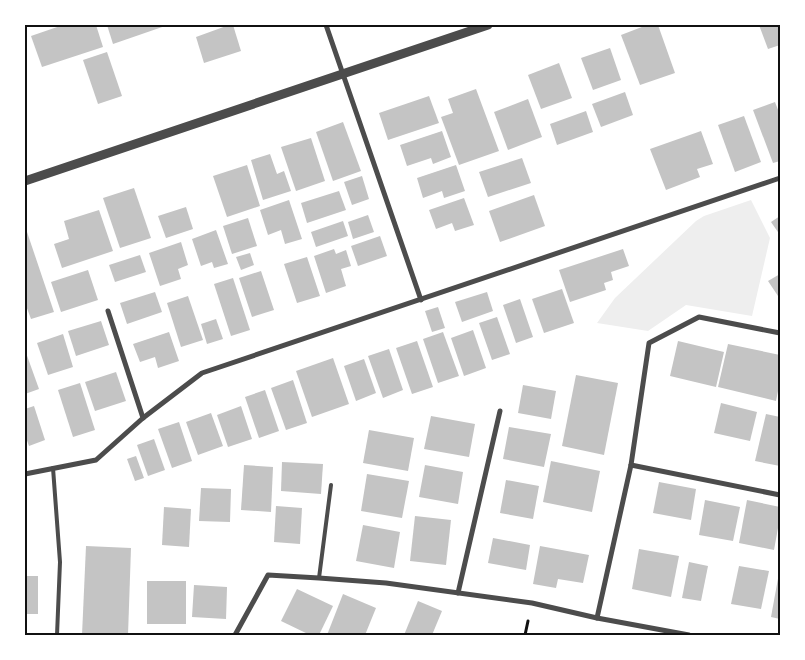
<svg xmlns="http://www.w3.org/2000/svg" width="805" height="660" viewBox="0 0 805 660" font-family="'DM Sans',sans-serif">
<rect width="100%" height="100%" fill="#fff"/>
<polygon fill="#eee" points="751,200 770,238 752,316 686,305 648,331 597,323 615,298 696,221 704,216"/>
<g fill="#c4c4c4">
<polygon points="63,25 96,25 103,47 42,67 31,36"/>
<polygon points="107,25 168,25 113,44"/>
<polygon points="229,25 233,25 241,51 204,63 196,37"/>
<polygon points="647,25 658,25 675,73 640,85 621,35"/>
<polygon points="759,25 780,25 780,45 768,49"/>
<polygon points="610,48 621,80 593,90 581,58"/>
<polygon points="107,52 122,96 98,104 83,60"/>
<polygon points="559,63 572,98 541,109 528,75"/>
<polygon points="476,89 499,151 459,165 441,117 453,113 448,99"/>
<polygon points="625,92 633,115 601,127 592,104"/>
<polygon points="429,96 439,123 388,140 379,113"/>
<polygon points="528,99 542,137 508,150 494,112"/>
<polygon points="775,102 780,115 780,161 773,163 753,110"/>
<polygon points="586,111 593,132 557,145 550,124"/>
<polygon points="744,116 761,162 735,172 718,125"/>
<polygon points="343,122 361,171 333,181 316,132"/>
<polygon points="442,131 451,157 433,164 431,158 407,166 400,145"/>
<polygon points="701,131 713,164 697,169 700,177 666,190 650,149"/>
<polygon points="311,138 325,181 296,191 281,147"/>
<polygon points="270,154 277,174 284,171 291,191 263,200 251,160"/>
<polygon points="522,158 531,183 488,197 479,172"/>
<polygon points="247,165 260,206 227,217 213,176"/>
<polygon points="456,165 465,191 444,198 442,191 423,198 417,178"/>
<polygon points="362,176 369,199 352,205 344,182"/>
<polygon points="134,188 151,238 120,248 103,198"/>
<polygon points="339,191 346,210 307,223 301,203"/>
<polygon points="534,195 545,226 500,242 489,211"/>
<polygon points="464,198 474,225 455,231 452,223 436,229 429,210"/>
<polygon points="289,200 302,239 285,244 281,230 268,235 260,210"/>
<polygon points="186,207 193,229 166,238 158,216"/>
<polygon points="99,210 113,251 62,268 54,244 69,239 64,221"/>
<polygon points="368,215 374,232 353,239 348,222"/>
<polygon points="780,216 780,235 771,222"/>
<polygon points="248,218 257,246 232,254 223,226"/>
<polygon points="343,221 348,236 316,247 311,232"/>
<polygon points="25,226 54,312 31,319 25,303"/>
<polygon points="216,230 228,264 214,268 212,262 201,266 192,239"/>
<polygon points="380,236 387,256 358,266 351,246"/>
<polygon points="181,242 188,265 178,269 181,279 160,286 149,253"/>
<polygon points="334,249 336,254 346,250 351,266 341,269 346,286 326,293 314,256"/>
<polygon points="623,249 629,266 611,272 613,280 604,283 606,290 570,302 559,270"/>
<polygon points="250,253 254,265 241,270 236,257"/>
<polygon points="140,255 146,272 115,282 109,265"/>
<polygon points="307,257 320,296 297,303 284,264"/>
<polygon points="88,270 98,300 61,312 51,282"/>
<polygon points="261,271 274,310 252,317 239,278"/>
<polygon points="780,274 780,299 768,281"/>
<polygon points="233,278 250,330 231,336 214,284"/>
<polygon points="562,289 574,323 544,333 532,299"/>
<polygon points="155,292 162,312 127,324 120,303"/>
<polygon points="487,292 493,311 462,322 455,302"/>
<polygon points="188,296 203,340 181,347 167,303"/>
<polygon points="520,299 533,337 516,343 503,305"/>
<polygon points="438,307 445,328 432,332 425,311"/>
<polygon points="497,317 510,354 492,360 479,323"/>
<polygon points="216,319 223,339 207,344 201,324"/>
<polygon points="101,321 109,345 76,356 68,331"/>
<polygon points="473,330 486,368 464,376 451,338"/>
<polygon points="169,332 179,361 158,368 155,357 140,362 133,344"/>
<polygon points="443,332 459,376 438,383 423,339"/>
<polygon points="63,334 73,367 48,375 37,343"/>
<polygon points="417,341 433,387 412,394 396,348"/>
<polygon points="678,341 724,352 716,387 670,376"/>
<polygon points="728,344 780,355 780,381 776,401 718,387"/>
<polygon points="389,349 403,390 383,398 368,356"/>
<polygon points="25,350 39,389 25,394"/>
<polygon points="333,358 349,404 312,417 296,371"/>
<polygon points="364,359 376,393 356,401 344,366"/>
<polygon points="116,372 126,401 95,411 85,382"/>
<polygon points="576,375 618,383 604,455 562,446"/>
<polygon points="293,380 307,423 286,430 271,388"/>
<polygon points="80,383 95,430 73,437 58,390"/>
<polygon points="523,385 556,391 551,419 518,413"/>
<polygon points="265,390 279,431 259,438 245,397"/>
<polygon points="721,403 757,412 750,441 714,433"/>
<polygon points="34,406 45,440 29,446 25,435 25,409"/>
<polygon points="241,406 252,439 228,447 217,415"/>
<polygon points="211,413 223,446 198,455 186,422"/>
<polygon points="766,414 780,417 780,466 755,461"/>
<polygon points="431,416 475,424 469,457 424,449"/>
<polygon points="179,422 192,461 172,468 158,429"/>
<polygon points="509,427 551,434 544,467 503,459"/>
<polygon points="369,430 414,438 408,471 363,463"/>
<polygon points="154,439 165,470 148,476 137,445"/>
<polygon points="136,456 144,478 135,481 127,459"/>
<polygon points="551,461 600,471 592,512 543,502"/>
<polygon points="282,462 323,464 321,494 281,491"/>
<polygon points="244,465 273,467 271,512 241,510"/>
<polygon points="425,465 463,472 458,504 419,497"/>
<polygon points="367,474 409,481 402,518 361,511"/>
<polygon points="506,480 539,486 533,519 500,513"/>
<polygon points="659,482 696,489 691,520 653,513"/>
<polygon points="201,488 231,489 230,522 199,521"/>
<polygon points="705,500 740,507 733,541 699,535"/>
<polygon points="747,500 780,507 780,517 774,550 739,543"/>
<polygon points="276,506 302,508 300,544 274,542"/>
<polygon points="164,507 191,509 189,547 162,545"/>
<polygon points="415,516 451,520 446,565 410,561"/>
<polygon points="363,525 400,532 394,568 356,561"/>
<polygon points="493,538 530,545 526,570 488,563"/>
<polygon points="86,546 131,548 128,635 82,635"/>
<polygon points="540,546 589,555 583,583 558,579 556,588 533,584"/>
<polygon points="639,549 679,556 671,597 632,589"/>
<polygon points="689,562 708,566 701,601 682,598"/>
<polygon points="739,566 769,571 761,609 731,604"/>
<polygon points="779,573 780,573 780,619 771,617"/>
<rect x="25" y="576" width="13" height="38"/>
<rect x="147" y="581" width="39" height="43"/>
<polygon points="194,585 227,587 226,619 192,617"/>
<polygon points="297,589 333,606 319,635 310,635 281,621"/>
<polygon points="343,594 376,608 365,635 327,635"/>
<polygon points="418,601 442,611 432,635 404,635"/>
</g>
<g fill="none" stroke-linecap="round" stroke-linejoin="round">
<polyline stroke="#111" stroke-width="3" points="525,635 528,621"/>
<g stroke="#4c4c4c" stroke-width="4">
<polyline points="53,468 60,562 57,635"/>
<polyline points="319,578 331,485"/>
</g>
<g stroke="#4c4c4c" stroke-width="5">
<polyline points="326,25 421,300"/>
<polyline points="108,311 143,418"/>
<polyline points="631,465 780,495"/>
<polyline points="25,474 96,460 143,418 202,373 780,178"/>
<polyline points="458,593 500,411"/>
<polyline points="597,618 631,465 649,343 699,317 780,333"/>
<polyline points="235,635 268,575 319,578 386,583 532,603 597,618 689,635"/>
</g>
<polyline stroke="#4c4c4c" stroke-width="9" points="25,181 488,25"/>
</g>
<rect width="805" height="660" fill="none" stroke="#ffffff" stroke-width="52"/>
<rect x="26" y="26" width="753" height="608" fill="none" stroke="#111" stroke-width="2"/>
</svg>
